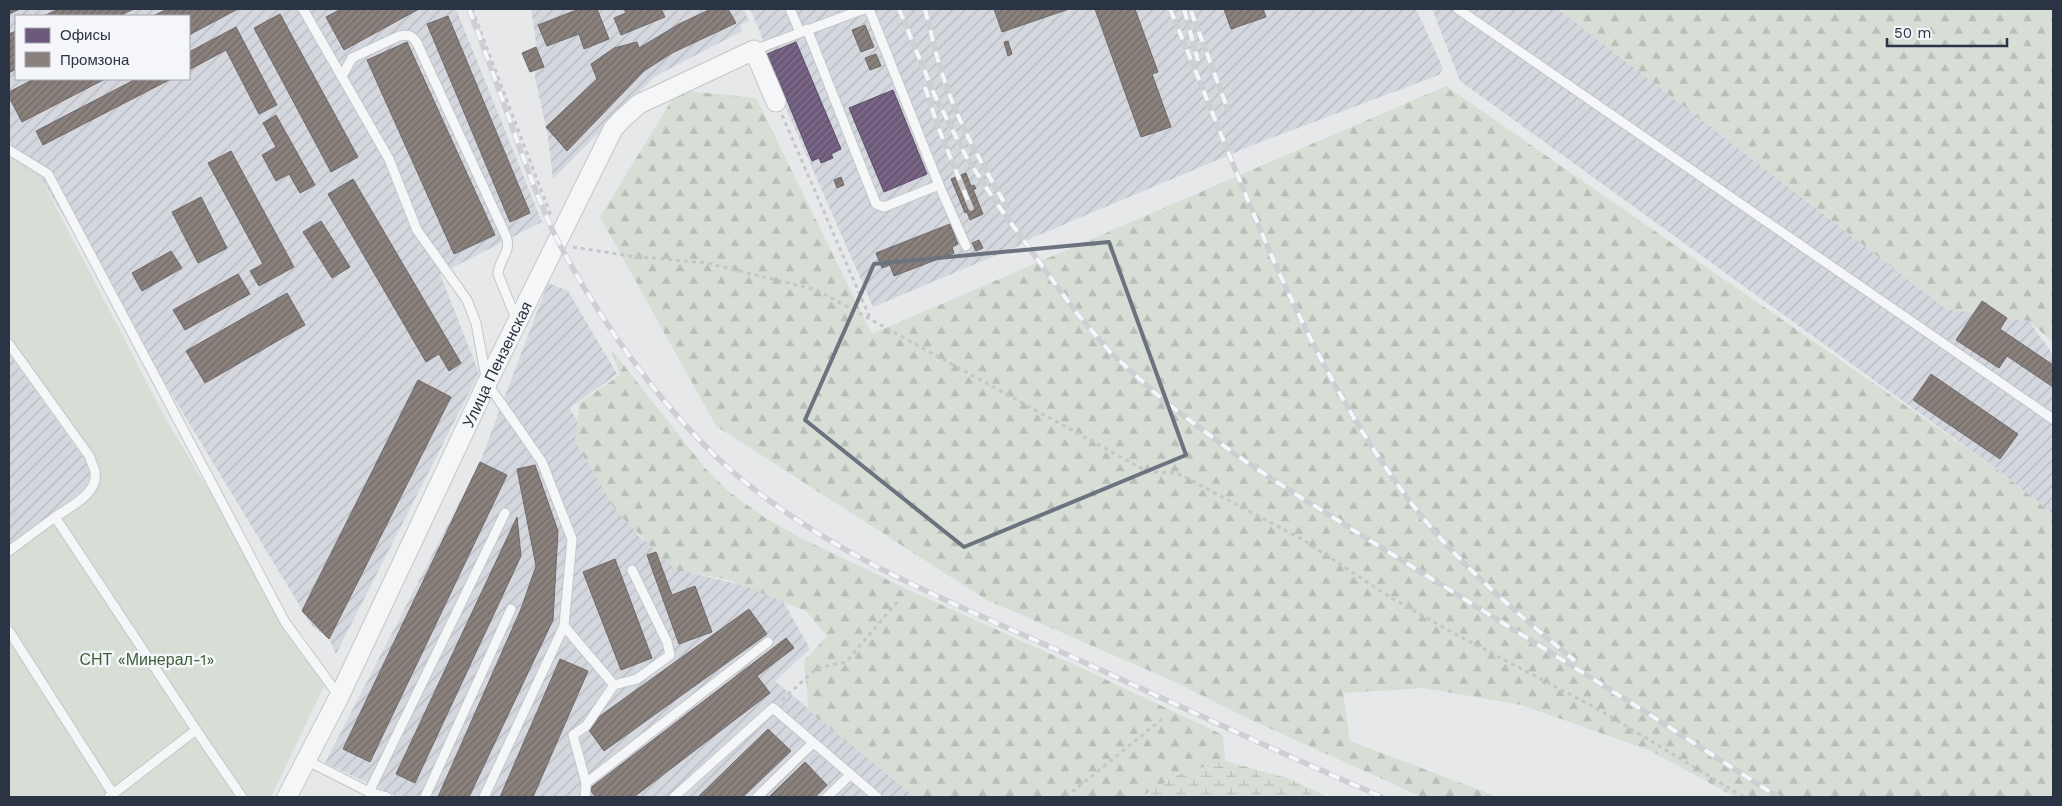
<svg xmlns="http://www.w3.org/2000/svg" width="2062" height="806" viewBox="0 0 2062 806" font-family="'Work Sans',sans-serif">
<defs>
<pattern id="industrial-furrows" width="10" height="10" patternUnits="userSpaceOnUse" patternTransform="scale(1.25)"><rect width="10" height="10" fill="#d4d7dd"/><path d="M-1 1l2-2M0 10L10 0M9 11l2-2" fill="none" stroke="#b6b9bf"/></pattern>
<pattern id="forest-firs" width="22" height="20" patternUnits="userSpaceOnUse" patternTransform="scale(1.25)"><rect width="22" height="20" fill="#d6ded6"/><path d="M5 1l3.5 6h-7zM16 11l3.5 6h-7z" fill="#b8bfb9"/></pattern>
<pattern id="wetland-marsh" width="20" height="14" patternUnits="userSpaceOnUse" patternTransform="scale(1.25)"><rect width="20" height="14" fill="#d6ded6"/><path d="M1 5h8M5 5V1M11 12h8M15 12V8" fill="none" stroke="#b8bfb9"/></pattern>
<pattern id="offices-hatch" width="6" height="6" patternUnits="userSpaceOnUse" patternTransform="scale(1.25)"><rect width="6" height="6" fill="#6d597a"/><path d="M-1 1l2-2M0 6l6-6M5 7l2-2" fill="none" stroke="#82738d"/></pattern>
<pattern id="industry-hatch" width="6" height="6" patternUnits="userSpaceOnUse" patternTransform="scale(1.25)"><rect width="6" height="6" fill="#8a817c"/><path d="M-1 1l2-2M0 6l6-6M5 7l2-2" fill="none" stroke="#716a67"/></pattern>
</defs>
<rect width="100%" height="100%" fill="#e6e8ea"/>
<g fill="url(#industrial-furrows)" fill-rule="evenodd">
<path d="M9 9H456L542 222 440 274 479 373 336 654 329 639 312 626 42 180 9 147ZM16 16H189V79H16Z"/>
<polygon points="531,9 744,9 749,21 740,25 742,31 654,77 553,179 548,137 535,77 536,43"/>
<polygon points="750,9 1416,9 1443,68 1439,75 1253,145 1034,237 1018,246 873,307 767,65 767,54 762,37"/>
<polygon points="1432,9 1558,9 1946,309 2029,321 2053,355 2053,514 1994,467 1460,81"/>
<polygon points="548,283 568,291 617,374 570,408 638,536 691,573 779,594 810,649 775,681 915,797 398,797 325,763 480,462"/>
<polygon points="9,354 86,462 90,474 89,484 80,494 9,545"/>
</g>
<g fill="url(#forest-firs)">
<polygon points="1558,9 2053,9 2053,342 2029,321 1946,309"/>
<polygon points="1446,86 1994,467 2053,514 2053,797 1735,797 1651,751 1522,705 1424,688 1343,693 1350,741 1498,797 1422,797 1249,719 1175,682 985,599 716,426 600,217 678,90 756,98 872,334"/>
<polygon points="611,349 705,468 728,491 764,517 803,539 911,591 1075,665 1223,735 1225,761 1179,774 1141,797 915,797 809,711 804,661 827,636 806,611 729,580 676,570 656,552 614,508 575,442 579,403 620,375"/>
</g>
<polygon fill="url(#wetland-marsh)" points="1225,761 1287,778 1328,797 1141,797 1179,774"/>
<path fill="#d6ded6" d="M9 147 42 180 162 412 213 498 217 496 293 639 325 684 271 797H9V545L80 494C91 481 92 478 86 462L9 354Z"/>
<g fill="url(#offices-hatch)" stroke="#594e6a">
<polygon points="796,42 841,149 831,154 833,158 821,163 819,158 812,161 777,76 772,78 767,67 771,65 767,54"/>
<polygon points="893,90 927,174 884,192 849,108"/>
</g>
<g fill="url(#industry-hatch)" stroke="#6e6a6c">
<polygon points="9,9 20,9 9,14"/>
<polygon points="59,9 134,9 119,16 44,16"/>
<polygon points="167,9 238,9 189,35 189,16 153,16"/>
<polygon points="341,9 419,9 344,50 326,17"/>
<polygon points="579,9 597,9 609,39 584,49 579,34 547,46 538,25"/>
<polygon points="624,9 661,9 665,17 621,35 614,18 626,13"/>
<polygon points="711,9 728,9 736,23 672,53 644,71 567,151 546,127 597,79 591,64 614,48 637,42 639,48 679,24"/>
<polygon points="994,9 1069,9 1002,32"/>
<polygon points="1095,9 1135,9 1158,72 1152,74 1171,127 1141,137"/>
<polygon points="1224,9 1263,9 1266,17 1231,29"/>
<polygon points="280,14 358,157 331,172 254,28"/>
<polygon points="448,16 530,213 510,222 427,24"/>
<polygon points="865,25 874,47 861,52 852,30"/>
<polygon points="236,27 277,105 259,114 226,50 189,70 189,52"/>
<polygon points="16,31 16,69 9,73 9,34"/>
<polygon points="1008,41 1012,54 1008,56 1004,42"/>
<polygon points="407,42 495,235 454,254 367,60"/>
<polygon points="536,47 544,67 530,72 522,53"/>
<polygon points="876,54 881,66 870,70 865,58"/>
<polygon points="34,79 105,79 22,122 9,97 9,92"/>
<polygon points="136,79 171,79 43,145 36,131"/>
<polygon points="276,115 315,185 300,193 289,174 276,181 262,155 276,147 263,123"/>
<polygon points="231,151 294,267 259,286 250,271 263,264 208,163"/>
<polygon points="966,173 971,186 974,185 976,189 973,189 983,214 970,220 967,212 965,213 951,179"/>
<polygon points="841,177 844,185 837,188 834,180"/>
<polygon points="353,179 461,363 449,371 439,354 426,362 328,194"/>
<polygon points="201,197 227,248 198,263 172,212"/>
<polygon points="321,221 350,267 332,278 303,232"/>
<polygon points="950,224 958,244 952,247 954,253 894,276 890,265 882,268 876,253"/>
<polygon points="979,240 983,248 976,251 972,243"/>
<polygon points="171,251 182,268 142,291 132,273"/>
<polygon points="238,274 250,294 185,330 173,310"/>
<polygon points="287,293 305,325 205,383 186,351"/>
<polygon points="1982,301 2007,318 2000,329 2053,365 2053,387 2007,356 1999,368 1956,340"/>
<polygon points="1931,374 2018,434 2000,459 1913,400"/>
<polygon points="418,380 451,397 329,639 302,611"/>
<polygon points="480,462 507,475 370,762 343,749"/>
<polygon points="535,465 558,531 553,620 469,797 438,797 521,609 536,566 517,469"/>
<polygon points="517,517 521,556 415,783 396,774"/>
<polygon points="656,552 672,595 695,586 712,632 679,644 647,555"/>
<polygon points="615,559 652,658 621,670 583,572"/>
<polygon points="749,609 767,634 604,751 586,726"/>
<polygon points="786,638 794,648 757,676 770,693 634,797 596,797 589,789"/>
<polygon points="560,659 588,671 533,797 500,797"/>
<polygon points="768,729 791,751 743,797 698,797"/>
<polygon points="805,762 827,785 815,797 769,797"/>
</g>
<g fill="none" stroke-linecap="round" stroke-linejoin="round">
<g stroke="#c4c6c8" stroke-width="11">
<g id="lane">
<polyline points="303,9 389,159 417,230 467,300 476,323 487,383 542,462 572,539 564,626 484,797"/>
<polyline points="790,9 800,32"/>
<polyline points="869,9 939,185 966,246"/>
<polyline points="1458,9 2053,419"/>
<polyline points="807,29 876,204 884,207 939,185"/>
<polyline points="754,50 864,9"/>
<path d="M342 76 352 58 399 36C408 34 412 35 417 43L506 236C512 252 499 259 498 274L516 319"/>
<polyline points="9,150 48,174 285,622 339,696"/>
<path d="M9 344 90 457C91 462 94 467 95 472 99 493 70 507 55 517"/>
<polyline points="9,551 55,517 196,730"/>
<polyline points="564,626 614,685"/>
<polyline points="9,631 113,794"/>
<polyline points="306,760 369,792 387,797"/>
<polyline points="586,783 768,642"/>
<polyline points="369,792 505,513"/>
<polyline points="109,797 196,730 242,797"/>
<polyline points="425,797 511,609"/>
<polyline points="585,797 586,783 573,735 586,726 614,685 637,679 670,655 667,642 632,570"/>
<polyline points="674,797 773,708 877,797"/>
<polyline points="757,797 813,743"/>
<polyline points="827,797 850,775"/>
</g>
</g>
<g stroke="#c4c6c8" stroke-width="21">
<g id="street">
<path id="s1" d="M287 797 339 697 487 383 613 129 621 120 639 104 754 50 776 102"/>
</g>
</g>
<g stroke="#c5c6ca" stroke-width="3" stroke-dasharray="4 4" stroke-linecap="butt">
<polyline points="472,9 551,216"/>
<polyline points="782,115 870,318"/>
<polyline points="573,247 630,256 707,263 817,290 1148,472 1177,473 1300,538 1393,599 1461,637 1596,708 1744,797"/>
<polyline points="782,700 817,668 846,662 898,601"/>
<polyline points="1066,797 1162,719"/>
</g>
<use href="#lane" stroke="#f5f6f7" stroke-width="9"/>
<use href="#street" stroke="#f5f6f7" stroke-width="19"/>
<g stroke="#cecfd2" stroke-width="5.5">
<g id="rail">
<path d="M469 9C485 51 500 93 515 135 530 176 545 219 567 258 609 334 672 421 739 477 832 555 948 601 1057 650 1165 699 1273 750 1382 797"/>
<polyline points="899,9 935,96 967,158 995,201 1075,311 1110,352 1164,401 1236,455 1289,490 1633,704 1778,797"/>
<path d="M925 9C931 32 936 56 944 79 959 125 983 166 1007 207"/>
<path d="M1170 9C1242 180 1303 366 1419 513 1463 568 1520 616 1575 661"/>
<polyline points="1184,9 1198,61"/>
<polyline points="1191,11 1228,110"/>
<polyline points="925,87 938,127 971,208"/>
</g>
</g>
<use href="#rail" stroke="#f4f6f9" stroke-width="4" stroke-dasharray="11" stroke-linecap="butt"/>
</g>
<path fill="none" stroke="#6c737f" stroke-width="4" stroke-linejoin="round" d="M1109 242 1186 455 964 547 805 420 874 264Z"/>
<g text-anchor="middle" stroke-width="5" stroke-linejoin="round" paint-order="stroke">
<g font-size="16" fill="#2b3445" stroke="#f4f6f9">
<text dy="6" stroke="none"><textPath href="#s1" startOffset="481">Улица Пензенская</textPath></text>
</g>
<g font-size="16" fill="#3f6138" stroke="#f4f6f9">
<text x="147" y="665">СНТ «Минерал-1»</text>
</g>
</g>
<rect width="2062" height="806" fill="none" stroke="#2b3445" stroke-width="20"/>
<rect x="15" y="15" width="175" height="65" fill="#f4f6f9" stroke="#a4a8b1"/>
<rect x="25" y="28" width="25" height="15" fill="#6d597a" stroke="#a4a8b1"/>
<text x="60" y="40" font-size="15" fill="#2b3445">Офисы</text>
<rect x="25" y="52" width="25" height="15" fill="#8a817c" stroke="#a4a8b1"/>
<text x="60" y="65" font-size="15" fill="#2b3445">Промзона</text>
<path d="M1887 38v8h120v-8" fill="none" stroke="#2b3445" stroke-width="2.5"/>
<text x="1894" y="38" font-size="15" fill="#2b3445" stroke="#f4f6f9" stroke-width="4" paint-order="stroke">50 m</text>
</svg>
